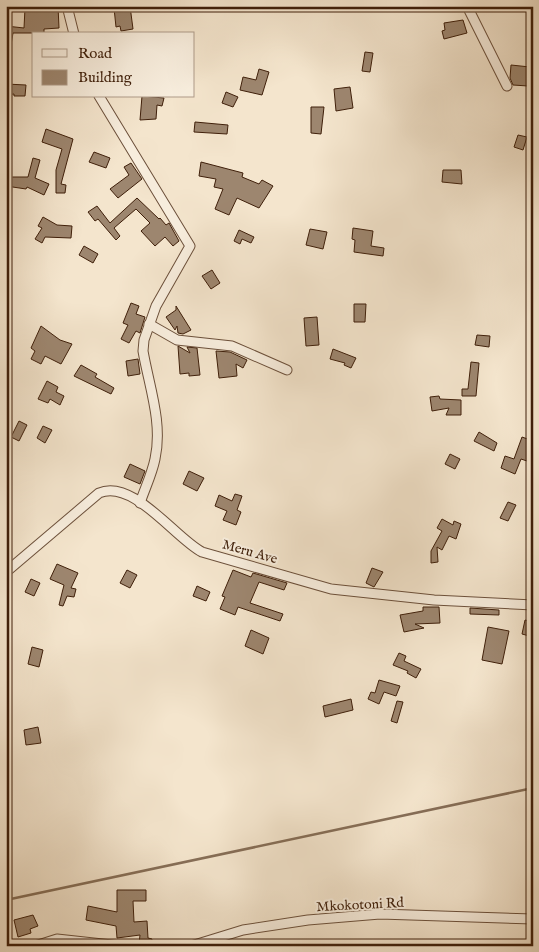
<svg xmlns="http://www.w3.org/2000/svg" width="539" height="952" viewBox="0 0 539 952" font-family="'IM FELL English',serif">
<rect width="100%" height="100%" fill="#f4e5cd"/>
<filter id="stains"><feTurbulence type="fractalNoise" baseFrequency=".004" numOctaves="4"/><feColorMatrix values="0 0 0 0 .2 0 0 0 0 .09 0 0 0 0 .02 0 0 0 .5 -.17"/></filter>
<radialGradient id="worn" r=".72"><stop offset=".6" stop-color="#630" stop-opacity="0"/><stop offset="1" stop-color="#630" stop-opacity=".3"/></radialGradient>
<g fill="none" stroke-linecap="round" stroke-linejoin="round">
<polyline stroke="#866e57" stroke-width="2.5" points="6,900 533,788"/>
</g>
<g fill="#9d866f" stroke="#3f1f0a">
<polygon points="45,6 58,6 59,28 44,29 44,33 13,33 10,51 6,51 6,26 24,28 25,8 45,9"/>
<polygon points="122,6 130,6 133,29 121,31 120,26 116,27 114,8"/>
<polygon points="463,20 467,33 444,39 442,31 445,30 444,23"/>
<polygon points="365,52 373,53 370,72 362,71"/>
<polygon points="511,65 530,67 528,86 513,85 510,78"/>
<polygon points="259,69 269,72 262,95 240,90 243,77 256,80"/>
<polygon points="6,84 26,85 25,96 14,96 14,94 6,95"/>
<polygon points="350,87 353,108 336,111 334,89"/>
<polygon points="226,92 238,97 233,107 222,103"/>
<polygon points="142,96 164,98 162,106 157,105 156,119 140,120"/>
<polygon points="311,107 324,107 321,134 311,133"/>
<polygon points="195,122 228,125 227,134 194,132"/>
<polygon points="46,129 73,139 61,184 66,185 65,193 56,193 56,170 62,149 42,142"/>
<polygon points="518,135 527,137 523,150 514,147"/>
<polygon points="94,152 110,158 106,168 89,162"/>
<polygon points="33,158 40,160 35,178 49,184 44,195 27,187 26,189 6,186 6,177 28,177"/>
<polygon points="201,162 243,173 242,177 259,184 262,180 273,186 259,208 237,198 229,215 215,209 223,189 214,187 216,179 199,176"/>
<polygon points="131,163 142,179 118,198 110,189 129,175 124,167"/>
<polygon points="443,170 461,170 462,184 442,182"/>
<polygon points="137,198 159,219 160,218 166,225 169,223 179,241 173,246 165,237 155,246 141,231 150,223 136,209 114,228 120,236 116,240 98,219 95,221 88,212 97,206 110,223"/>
<polygon points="43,217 57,225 72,226 71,238 45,237 42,243 35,239 42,228 38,226"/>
<polygon points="353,228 373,231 371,246 384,248 383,256 354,252 355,240 352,239"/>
<polygon points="310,229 327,232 323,249 306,245"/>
<polygon points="239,230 254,237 251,243 242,239 240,244 234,241"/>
<polygon points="84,246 98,254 93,263 79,255"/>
<polygon points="212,270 220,283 211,289 202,276"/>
<polygon points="131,303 139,306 136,314 145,317 140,333 136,331 129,343 121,339 128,325 123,323"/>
<polygon points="354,304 366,304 365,322 354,322"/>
<polygon points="176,306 191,330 183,334 178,333 177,326 175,330 166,317 176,310"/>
<polygon points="317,317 319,345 306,346 304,318"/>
<polygon points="41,326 60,340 72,344 61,364 45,356 41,364 31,359 35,351 31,348"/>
<polygon points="477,335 490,336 489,347 475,345"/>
<polygon points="178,346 190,353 187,347 197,348 200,375 189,376 189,373 180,374"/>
<polygon points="333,349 356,358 351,368 344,365 345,363 330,359"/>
<polygon points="216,351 230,352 247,360 243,368 236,364 237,376 219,378"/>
<polygon points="138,359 140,374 128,376 126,361"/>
<polygon points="471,362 479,363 476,396 462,396 462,389 468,389"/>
<polygon points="81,365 97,374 95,377 114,388 111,394 74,376"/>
<polygon points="47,381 58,387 56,392 64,396 60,405 50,399 48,403 38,399"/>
<polygon points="439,396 440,399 461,400 461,415 446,415 449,408 432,411 430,397"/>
<polygon points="19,421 27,425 19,441 11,437"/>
<polygon points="43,426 52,430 45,443 37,438"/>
<polygon points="479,432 497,443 494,451 474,441"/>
<polygon points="522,437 533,441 533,463 521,459 515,474 501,468 505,456 514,459"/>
<polygon points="450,454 460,459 455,469 445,464"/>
<polygon points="130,464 145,471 140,484 124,477"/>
<polygon points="189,471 204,478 197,491 183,484"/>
<polygon points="235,494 242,496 237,510 241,512 236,525 223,520 227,511 215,506 219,495 232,501"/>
<polygon points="508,502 516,505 508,521 500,518"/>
<polygon points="442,519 453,525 454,521 461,524 456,539 449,536 442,550 437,547 438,562 431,563 431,551 442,531 437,528"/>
<polygon points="57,564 78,573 71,588 76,589 74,597 67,596 63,606 59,605 64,585 50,579"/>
<polygon points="372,568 383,572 374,587 366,583"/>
<polygon points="127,570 137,575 130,588 120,583"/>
<polygon points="233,570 251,577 253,573 287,583 284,590 259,582 250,603 283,614 280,621 238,607 235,615 220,609 225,597 222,596"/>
<polygon points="31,579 40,583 34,596 25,592"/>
<polygon points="197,586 210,592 206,601 193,596"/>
<polygon points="423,607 439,607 440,623 415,624 424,628 404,632 400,615 423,611"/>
<polygon points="470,608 499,610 499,615 470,614"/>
<polygon points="525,620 533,622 533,637 522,634"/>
<polygon points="488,627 509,631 502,664 482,660"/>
<polygon points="251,630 269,638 263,654 245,646"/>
<polygon points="32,647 43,650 39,667 28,664"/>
<polygon points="399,653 406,656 404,661 421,669 416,678 407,673 408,671 393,665"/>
<polygon points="379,680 400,686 396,696 384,692 379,704 368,699 371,692 375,693"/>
<polygon points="351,699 353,710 325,717 323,706"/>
<polygon points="397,701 403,702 397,723 391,721"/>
<polygon points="38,727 41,743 26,745 24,730"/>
<polygon points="117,890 146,890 146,901 133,901 134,922 147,921 148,938 152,939 151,946 139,944 140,935 117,938 116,926 86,920 88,906 117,912"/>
<polygon points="33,915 38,926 30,929 31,933 18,937 14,920"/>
</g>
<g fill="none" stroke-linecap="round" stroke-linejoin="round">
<g stroke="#6c503b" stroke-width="11">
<g id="minor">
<polyline points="67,6 74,34"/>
<polyline points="467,6 507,86"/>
<path d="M99 96 190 246 156 306 144 340 143 351C149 386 163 423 155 459 152 474 145 488 140 503"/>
<polyline points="149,324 177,340 232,346 287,370"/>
<path d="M6 572 99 493C133 478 176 539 202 552L331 589 434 600 533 605"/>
<polyline points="35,946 57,939 121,946"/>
<polyline points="191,946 243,930 308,920 380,914 533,919"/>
</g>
</g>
<use href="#minor" stroke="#f8eede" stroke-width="9"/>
</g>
<g text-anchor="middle" stroke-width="4" stroke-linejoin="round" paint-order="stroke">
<g font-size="14" fill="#3f1f0a" stroke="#f8eede">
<text transform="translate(250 551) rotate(16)" y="5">Meru Ave</text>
<text transform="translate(360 904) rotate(-3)" y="5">Mkokotoni Rd</text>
</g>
</g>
<rect width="539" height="952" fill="none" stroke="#f4e5cd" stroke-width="25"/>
<rect x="8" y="8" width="524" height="937" fill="none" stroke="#3f1f0a" stroke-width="2.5"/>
<rect x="12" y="12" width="514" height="927" fill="none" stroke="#3f1f0a"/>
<rect x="32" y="32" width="162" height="65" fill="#f8eede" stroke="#ae9b89"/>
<rect x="42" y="49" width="25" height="8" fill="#f8eede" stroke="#ae9b89"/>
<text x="78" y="58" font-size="15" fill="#3f1f0a">Road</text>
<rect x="42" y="70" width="25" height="15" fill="#9d866f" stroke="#ae9b89"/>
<text x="78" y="82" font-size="15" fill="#3f1f0a">Building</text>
<rect width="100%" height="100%" filter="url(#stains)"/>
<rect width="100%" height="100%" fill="url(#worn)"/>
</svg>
